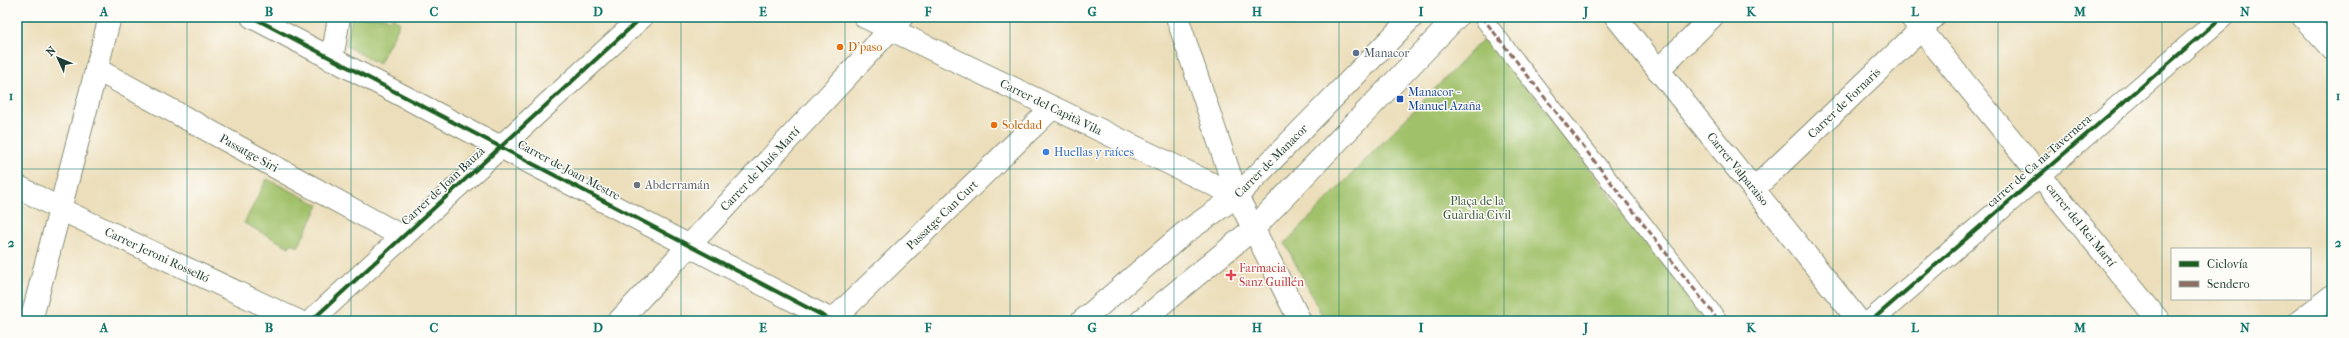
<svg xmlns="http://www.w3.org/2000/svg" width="2349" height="338" viewBox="0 0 2349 338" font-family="'IM FELL French Canon',serif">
<rect width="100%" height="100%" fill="#fdfcf7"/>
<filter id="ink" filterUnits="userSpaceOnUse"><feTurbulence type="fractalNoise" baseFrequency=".025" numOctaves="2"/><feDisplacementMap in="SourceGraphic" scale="8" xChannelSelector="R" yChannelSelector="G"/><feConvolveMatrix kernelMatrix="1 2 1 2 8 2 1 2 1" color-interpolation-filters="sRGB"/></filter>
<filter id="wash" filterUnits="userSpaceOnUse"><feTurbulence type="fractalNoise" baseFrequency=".012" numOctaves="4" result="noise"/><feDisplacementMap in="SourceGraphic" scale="16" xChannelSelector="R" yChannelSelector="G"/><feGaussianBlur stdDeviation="0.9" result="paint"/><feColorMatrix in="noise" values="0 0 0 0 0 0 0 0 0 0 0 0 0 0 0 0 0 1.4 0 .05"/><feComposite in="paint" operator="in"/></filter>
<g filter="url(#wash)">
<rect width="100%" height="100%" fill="#ecdeba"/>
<g fill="#a0c169" stroke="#607f4e">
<polygon points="352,17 384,17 390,20 392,17 400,23 379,64 346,46"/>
<polygon points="1487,35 1707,321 1325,321 1285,243"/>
<polygon points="267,179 319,205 298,247 291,243 289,247 244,223"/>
</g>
</g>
<g filter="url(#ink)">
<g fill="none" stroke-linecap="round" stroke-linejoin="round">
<g stroke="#868e77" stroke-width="19">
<polyline id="pedestrian" points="1482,17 1719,321"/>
</g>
<g stroke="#868e77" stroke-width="24">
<g id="minor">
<polyline points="252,17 833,321"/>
<polyline points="1616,17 1859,321"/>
<polyline points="1911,17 2159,321"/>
<polyline points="2303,17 2332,49"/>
<polyline points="332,60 339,17"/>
<polyline points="96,69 403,237"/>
<polyline points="1658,70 1712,17"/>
<polyline points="17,186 60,209 298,321"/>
<polyline points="1754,189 1934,17"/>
<polyline points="311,321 642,17"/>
<polyline points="619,321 902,17"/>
<polyline points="832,321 1052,108"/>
<polyline points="1871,321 2222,17"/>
<polyline points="2300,321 2332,296"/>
</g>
</g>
<g stroke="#868e77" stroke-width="24">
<g id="tertiary">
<polyline points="865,17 1237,196"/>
<polyline points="1177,17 1237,196 1300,321"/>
<polyline points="31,321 110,17"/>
</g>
</g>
<g stroke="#868e77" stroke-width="24">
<g id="secondary">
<polyline points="1082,321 1183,234 1237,196 1412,17"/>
<polyline points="1141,321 1254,228 1457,17"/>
</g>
</g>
<use href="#pedestrian" stroke="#fff" stroke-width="17"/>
<use href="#minor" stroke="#fff" stroke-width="22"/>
<use href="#tertiary" stroke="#fff" stroke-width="22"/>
<use href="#secondary" stroke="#fff" stroke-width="22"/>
<polyline stroke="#8d6e63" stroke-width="3" stroke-dasharray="6 3" stroke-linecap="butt" points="1482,17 1719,321"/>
<g stroke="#fdfcf7" stroke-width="6">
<g id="cycleway">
<polyline points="252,17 833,321"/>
<polyline points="311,321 642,17"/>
<polyline points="1871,321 2222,17"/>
</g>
</g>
<use href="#cycleway" stroke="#1b5e20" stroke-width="4"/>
</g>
</g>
<path fill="none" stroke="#0f766e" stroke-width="1" stroke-opacity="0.55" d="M187 17V321M351 17V321M516 17V321M681 17V321M845 17V321M1010 17V321M1174 17V321M1339 17V321M1504 17V321M1668 17V321M1833 17V321M1998 17V321M2162 17V321M17 169H2332"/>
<g fill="#e8710a" stroke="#fdfcf7" stroke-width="1.5">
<circle cx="840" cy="47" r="4"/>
<circle cx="994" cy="125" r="4"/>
</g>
<circle fill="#5c6f8a" stroke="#fdfcf7" stroke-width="1.5" cx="1356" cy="53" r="4"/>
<rect fill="#1a4fb4" stroke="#fdfcf7" stroke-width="1.5" x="1396" y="95" width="8" height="8" rx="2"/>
<circle fill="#3f7fe0" stroke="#fdfcf7" stroke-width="1.5" cx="1046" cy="152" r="4"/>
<circle fill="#6b7280" stroke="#fdfcf7" stroke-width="1.5" cx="637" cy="185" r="4"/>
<path fill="#e0444e" stroke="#fdfcf7" stroke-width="1.5" d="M1229 269h4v4h4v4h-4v4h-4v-4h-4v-4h4z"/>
<g text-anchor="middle" stroke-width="3" stroke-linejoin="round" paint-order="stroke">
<g font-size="12" fill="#c56008" stroke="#fdfcf7" text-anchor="start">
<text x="848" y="51">D'paso</text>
<text x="1002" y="129">Soledad</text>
</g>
<g font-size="12" fill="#4e5e75" stroke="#fdfcf7" text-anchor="start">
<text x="1364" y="57">Manacor</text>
</g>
<g font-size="12" fill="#164399" stroke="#fdfcf7" text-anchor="start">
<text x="1408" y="96">Manacor -<tspan x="1408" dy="14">Manuel Azaña</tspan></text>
</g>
<g font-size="12" fill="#1f3d34" stroke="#fdfcf7">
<text transform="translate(1844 103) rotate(-44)" y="4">Carrer de Fornaris</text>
<text transform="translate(1051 107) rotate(26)" y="4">Carrer del Capità Vila</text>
<text transform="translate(249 153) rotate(29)" y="4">Passatge Siri</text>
<text transform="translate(1271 161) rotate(-45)" y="4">Carrer de Manacor</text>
<text transform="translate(2039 161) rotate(-41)" y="4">carrer de Ca na Tavernera</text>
<text transform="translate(760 169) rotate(-47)" y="4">Carrer de Lluís Martí</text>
<text transform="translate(1738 169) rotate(51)" y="4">Carrer Valparaiso</text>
<text transform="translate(569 170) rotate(28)" y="4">Carrer de Joan Mestre</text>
<text transform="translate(443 186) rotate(-43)" y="4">Carrer de Joan Bauzà</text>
<text transform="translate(942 215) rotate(-44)" y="4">Passatge Can Curt</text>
<text transform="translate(2081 225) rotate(51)" y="4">carrer del Rei Martí</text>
<text transform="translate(157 255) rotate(25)" y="4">Carrer Jeroni Rosselló</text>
</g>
<g font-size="12" fill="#366cbe" stroke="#fdfcf7" text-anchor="start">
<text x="1054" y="156">Huellas y raíces</text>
</g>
<g font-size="12" fill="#5b616d" stroke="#fdfcf7" text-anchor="start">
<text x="645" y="189">Abderramán</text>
</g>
<g font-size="12" fill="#3f5e41" stroke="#fdfcf7">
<text x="1477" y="205">Plaça de la<tspan x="1477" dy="14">Guàrdia Civil</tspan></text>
</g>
<g font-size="12" fill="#be3a42" stroke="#fdfcf7" text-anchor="start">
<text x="1239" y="272">Farmacia<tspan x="1239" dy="14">Sanz Guillén</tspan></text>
</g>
</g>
<rect width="2349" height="338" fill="none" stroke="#fdfcf7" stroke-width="44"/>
<rect x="2171" y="248" width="140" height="52" fill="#fdfcf7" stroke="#a4b0a9"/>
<rect x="2179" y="261" width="20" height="6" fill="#1b5e20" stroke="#a4b0a9"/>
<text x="2207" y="268" font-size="12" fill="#1f3d34">Ciclovía</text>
<rect x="2179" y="281" width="20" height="6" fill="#8d6e63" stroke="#a4b0a9"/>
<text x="2207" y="288" font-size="12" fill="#1f3d34">Sendero</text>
<g transform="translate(58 58) rotate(314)" stroke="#fdfcf7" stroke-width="3" paint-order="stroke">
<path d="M0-3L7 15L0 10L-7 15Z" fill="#1f3d34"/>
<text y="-6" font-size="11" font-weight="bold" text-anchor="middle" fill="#1f3d34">N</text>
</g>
<rect x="22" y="22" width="2305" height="294" fill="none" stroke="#0f766e" stroke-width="1.5"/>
<g font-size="13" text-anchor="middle" font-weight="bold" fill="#0f766e">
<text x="104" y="16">A</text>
<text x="269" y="16">B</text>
<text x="434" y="16">C</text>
<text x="598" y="16">D</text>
<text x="763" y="16">E</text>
<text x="928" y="16">F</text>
<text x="1092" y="16">G</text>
<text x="1257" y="16">H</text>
<text x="1421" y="16">I</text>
<text x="1586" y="16">J</text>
<text x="1751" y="16">K</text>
<text x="1915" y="16">L</text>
<text x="2080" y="16">M</text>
<text x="2245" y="16">N</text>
<text x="11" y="100">1</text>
<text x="2338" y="100">1</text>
<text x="11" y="247">2</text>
<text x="2338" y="247">2</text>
<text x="104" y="332">A</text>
<text x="269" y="332">B</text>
<text x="434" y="332">C</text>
<text x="598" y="332">D</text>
<text x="763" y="332">E</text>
<text x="928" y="332">F</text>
<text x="1092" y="332">G</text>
<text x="1257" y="332">H</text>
<text x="1421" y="332">I</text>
<text x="1586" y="332">J</text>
<text x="1751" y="332">K</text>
<text x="1915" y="332">L</text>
<text x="2080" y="332">M</text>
<text x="2245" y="332">N</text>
</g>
</svg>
